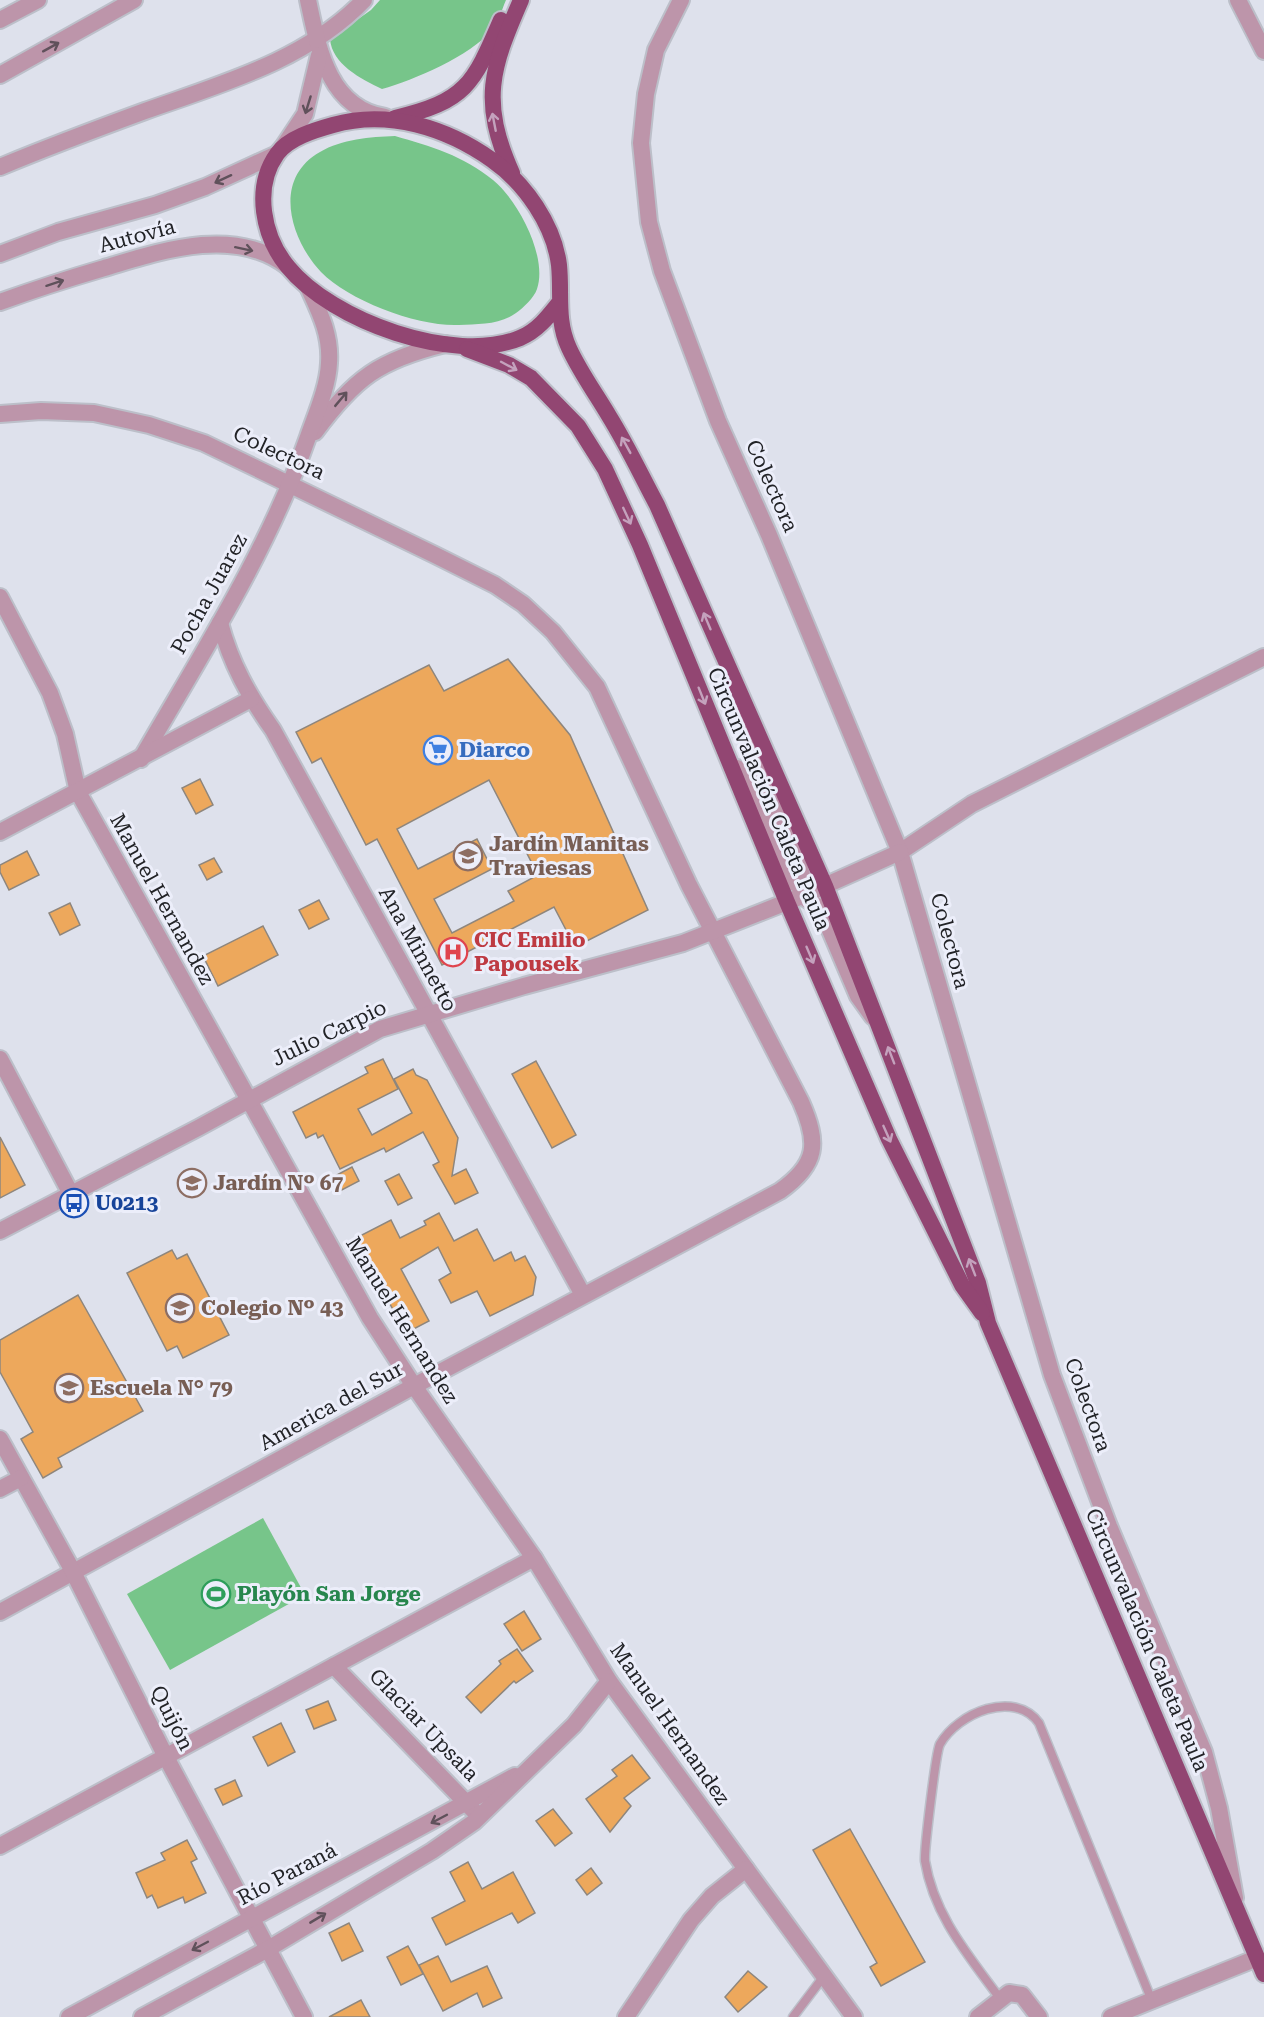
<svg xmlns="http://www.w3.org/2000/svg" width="1264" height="2017" viewBox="0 0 1264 2017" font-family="'Roboto Serif',serif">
<rect width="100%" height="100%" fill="#dee1ec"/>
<g fill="#77c58a">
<path d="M380 0H506C502 9 499 22 492 30 470 56 414 80 382 89 361 79 332 64 330 39L371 10Z"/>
<path d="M395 136C430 146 464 156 493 180 518 200 548 257 537 289 534 298 523 308 516 313 500 325 478 324 459 325 419 327 349 301 321 272 290 239 272 179 320 152 342 139 370 137 395 136Z"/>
<polygon points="263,1518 305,1595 170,1670 127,1594"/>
</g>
<g fill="#eda85c" stroke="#8e867d" stroke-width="1.5" fill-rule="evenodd">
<path d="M508 659 570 735 648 910 575 947 554 907 442 965 377 839 366 845 321 758 312 763 296 732 429 665 444 691ZM489 780 538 875 508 891 514 901 452 933 434 899 492 869 477 839 418 869 397 829Z"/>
<polygon points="200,779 213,805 196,814 182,788"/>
<polygon points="27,851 39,875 9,890 0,872 0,865"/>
<polygon points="214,858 222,872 207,880 199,865"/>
<polygon points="319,900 329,919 309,929 299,910"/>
<polygon points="70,903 80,925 60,935 49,913"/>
<polygon points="263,926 278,955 218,986 203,956"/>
<polygon points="383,1059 398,1089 358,1109 372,1135 412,1113 394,1079 413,1069 416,1075 427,1080 458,1138 452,1176 466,1169 478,1193 455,1204 433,1165 439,1162 423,1132 386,1152 384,1148 340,1169 323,1135 318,1138 316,1133 306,1138 293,1112 368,1073 365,1067"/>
<polygon points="536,1061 576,1135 552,1148 512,1074"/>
<polygon points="0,1137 25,1185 0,1198"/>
<polygon points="352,1167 359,1181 336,1193 329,1179"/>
<polygon points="399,1174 412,1198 398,1205 385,1181"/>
<polygon points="439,1213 454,1241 477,1229 494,1261 511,1252 515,1261 525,1256 536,1277 533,1295 490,1316 477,1291 451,1303 439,1280 451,1273 438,1247 401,1269 429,1321 406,1333 354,1239 391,1220 400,1238 426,1225 424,1221"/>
<polygon points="172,1250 177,1259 187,1254 229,1335 183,1358 177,1346 167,1351 127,1273"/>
<polygon points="78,1295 143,1411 58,1458 62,1467 43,1478 21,1439 33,1432 0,1372 0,1340"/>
<polygon points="524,1611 541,1639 522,1651 504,1624"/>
<polygon points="517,1649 533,1671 516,1683 514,1681 481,1713 466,1697 501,1664 499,1661"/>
<polygon points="328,1701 336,1720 314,1729 306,1710"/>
<polygon points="281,1723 295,1752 268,1766 253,1737"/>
<polygon points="632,1755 650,1778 624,1798 631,1806 610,1832 586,1799 617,1776 612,1770"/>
<polygon points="235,1780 242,1796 223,1805 215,1789"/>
<polygon points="553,1809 572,1833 555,1846 536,1821"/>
<polygon points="850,1829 925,1962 881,1986 870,1967 877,1963 813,1850"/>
<polygon points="187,1840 197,1859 191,1862 206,1893 185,1903 183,1897 158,1908 152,1895 147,1898 136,1873 165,1860 161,1853"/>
<polygon points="468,1862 482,1889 513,1872 535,1913 518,1923 512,1913 446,1945 432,1918 465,1901 450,1872"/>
<polygon points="591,1868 602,1883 587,1895 576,1880"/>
<polygon points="349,1923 363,1951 342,1961 329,1933"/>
<polygon points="408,1946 423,1974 401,1985 387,1957"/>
<polygon points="438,1956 451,1982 487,1966 502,1998 483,2007 477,1993 443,2011 419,1965"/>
<polygon points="748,1971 767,1987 738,2012 725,1997"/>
<polygon points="361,2000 370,2017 329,2017"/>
</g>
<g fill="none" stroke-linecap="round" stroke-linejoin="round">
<g stroke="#bcbfc9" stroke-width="11">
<g id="service">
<path d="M1001 2000C969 1956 934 1916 925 1861 924 1851 936 1751 940 1744 958 1713 1014 1689 1039 1723L1152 2001"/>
<polyline points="793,2017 824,1976"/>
</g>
</g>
<g stroke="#bcbfc9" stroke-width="20">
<g id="minor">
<polyline points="1238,0 1264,51"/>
<path d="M0 167C48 147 96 129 145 111 221 84 307 60 364 0"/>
<path d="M0 414 41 411 94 413 149 425 204 443 435 555 495 585 523 604 553 632 597 687 689 885 801 1102C819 1143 818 1164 780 1191L414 1386 0 1612"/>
<path d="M315 432C355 378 379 360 445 344"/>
<polyline points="0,597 50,693 65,734 78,792 370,1318 414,1386 534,1558 609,1681 854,2017"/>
<path d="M220 623C231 664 249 696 273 730L583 1295"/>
<path d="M141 759C201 655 268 551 308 437 316 414 328 387 329 363 331 335 320 313 309 289"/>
<polyline points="0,832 251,699"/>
<polyline points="900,852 972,804 1264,657"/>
<polyline points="0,1059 71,1194"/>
<polyline points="0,1439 69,1564 166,1757 304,2017"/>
<polyline points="0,1489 21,1478"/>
<polyline points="334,1666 475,1812"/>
<polyline points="0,1846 534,1558"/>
<polyline points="69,2017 515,1776"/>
<polyline points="142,2017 268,1949 432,1851 474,1822 574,1725 609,1681"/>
<polyline points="626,2017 691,1920 712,1896 746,1869"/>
<polyline points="978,2017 1009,1993 1022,1995 1039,2017"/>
<polyline points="1111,2017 1257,1958"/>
</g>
</g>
<g stroke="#bcbfc9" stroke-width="20">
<g id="tertiary">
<path d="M308 0C318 47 328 108 385 117"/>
<polyline points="681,0 656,50 646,94 641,143 649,222 662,271 718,421 769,535 900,852 1052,1375 1109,1526 1204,1752 1219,1808 1235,1898"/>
<polyline points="0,20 38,0"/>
<polyline points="0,75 134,0"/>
<polyline points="283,147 305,114 319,55"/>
<polyline points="0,254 58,232 155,205 205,187 277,154"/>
<path d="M0 302C33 290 67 279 101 269 158 252 233 225 287 266"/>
<polyline points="740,702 747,740 797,859 802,875 802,896"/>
<polyline points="737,768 753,794 786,870 793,882 809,890"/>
<polyline points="802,896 817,906 824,916 858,996 873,1017"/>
<polyline points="0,1231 198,1128 380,1029 524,986 683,943 802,896 900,852"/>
</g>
</g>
<g stroke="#bcbfc9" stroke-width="20">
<g id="trunk">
<path d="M395 118C466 101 473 85 501 20"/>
<path d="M512 173C480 101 491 69 521 0"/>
<path d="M559 303C548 317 537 331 520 338 454 365 332 321 288 267 263 237 253 188 277 154 288 138 315 130 333 125 388 109 447 128 492 160 525 183 554 225 559 265 562 294 556 320 569 348 580 372 596 394 609 416 627 445 641 475 657 505L825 886 978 1283 988 1323 1264 1974"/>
<polyline points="467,349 509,365 531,378 578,426 605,469 640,545 787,902 889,1139 962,1285 982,1313"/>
</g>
</g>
<use href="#service" stroke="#bd95aa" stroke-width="8"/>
<use href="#minor" stroke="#bd95aa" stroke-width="16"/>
<use href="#tertiary" stroke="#bd95aa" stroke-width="16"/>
<use href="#trunk" stroke="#924672" stroke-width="16"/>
</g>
<defs><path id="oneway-shaft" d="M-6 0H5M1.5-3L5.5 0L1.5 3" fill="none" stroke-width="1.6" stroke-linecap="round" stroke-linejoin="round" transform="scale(1.5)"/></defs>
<g stroke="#60515b">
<use href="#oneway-shaft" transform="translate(51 47) rotate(-29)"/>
<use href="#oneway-shaft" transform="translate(308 105) rotate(107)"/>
<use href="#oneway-shaft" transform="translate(223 179) rotate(155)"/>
<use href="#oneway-shaft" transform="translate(244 249) rotate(12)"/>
<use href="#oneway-shaft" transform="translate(55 283) rotate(-18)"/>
<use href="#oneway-shaft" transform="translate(341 399) rotate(-50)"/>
<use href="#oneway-shaft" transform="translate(439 1819) rotate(152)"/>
<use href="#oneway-shaft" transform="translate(318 1918) rotate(-31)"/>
<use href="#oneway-shaft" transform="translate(200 1946) rotate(152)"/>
</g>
<g stroke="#c4a2bd">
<use href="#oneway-shaft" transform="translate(494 122) rotate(-101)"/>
<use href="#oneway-shaft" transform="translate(509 366) rotate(28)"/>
<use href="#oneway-shaft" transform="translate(626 445) rotate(-119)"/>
<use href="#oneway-shaft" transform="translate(627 516) rotate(65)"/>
<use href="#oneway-shaft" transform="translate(707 621) rotate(-113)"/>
<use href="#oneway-shaft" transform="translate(702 696) rotate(68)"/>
<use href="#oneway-shaft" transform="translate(810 955) rotate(67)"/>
<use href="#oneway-shaft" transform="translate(891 1055) rotate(-111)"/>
<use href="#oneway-shaft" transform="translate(887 1134) rotate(66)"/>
<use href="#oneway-shaft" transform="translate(972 1267) rotate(-111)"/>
</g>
<defs>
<g id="supermarket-ring" transform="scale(1.5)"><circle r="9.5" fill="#eceefa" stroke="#3f7fe0" stroke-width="1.5"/><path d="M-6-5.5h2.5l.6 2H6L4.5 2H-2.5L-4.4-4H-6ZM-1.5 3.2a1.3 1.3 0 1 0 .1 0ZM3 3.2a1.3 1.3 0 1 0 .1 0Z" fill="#3f7fe0"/></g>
<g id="school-ring" transform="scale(1.5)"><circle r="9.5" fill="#eceefa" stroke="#8d6e63" stroke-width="1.5"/><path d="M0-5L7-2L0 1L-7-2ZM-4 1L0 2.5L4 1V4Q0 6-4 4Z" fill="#8d6e63"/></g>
<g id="hospital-ring" transform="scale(1.5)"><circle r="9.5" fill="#eceefa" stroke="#e0444e" stroke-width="1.5"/><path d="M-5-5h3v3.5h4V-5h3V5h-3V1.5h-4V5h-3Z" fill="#e0444e"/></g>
<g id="bus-ring" transform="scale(1.5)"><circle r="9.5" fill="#eceefa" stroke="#1a4fb4" stroke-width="1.5"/><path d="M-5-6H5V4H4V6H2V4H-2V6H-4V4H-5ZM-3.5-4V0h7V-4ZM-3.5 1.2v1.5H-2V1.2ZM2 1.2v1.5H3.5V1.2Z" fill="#1a4fb4"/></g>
<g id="stadium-ring" transform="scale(1.5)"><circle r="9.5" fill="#eceefa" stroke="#2e9e5b" stroke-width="1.5"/><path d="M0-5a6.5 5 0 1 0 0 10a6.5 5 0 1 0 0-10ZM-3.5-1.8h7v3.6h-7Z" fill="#2e9e5b"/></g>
</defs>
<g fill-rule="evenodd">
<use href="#supermarket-ring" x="438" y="750"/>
<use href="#school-ring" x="468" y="856"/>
<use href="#hospital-ring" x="453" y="952"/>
<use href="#school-ring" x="192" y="1183"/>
<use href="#bus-ring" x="74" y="1203"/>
<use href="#school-ring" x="180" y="1308"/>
<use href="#school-ring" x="69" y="1388"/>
<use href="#stadium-ring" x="216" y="1594"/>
</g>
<g text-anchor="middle" stroke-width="6" stroke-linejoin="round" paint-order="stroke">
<g font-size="21" fill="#222327" stroke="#eceefa">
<text transform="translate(137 236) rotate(-15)" y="7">Autovía</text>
<text transform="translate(279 453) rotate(25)" y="7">Colectora</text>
<text transform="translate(772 486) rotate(66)" y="7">Colectora</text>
<text transform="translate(209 594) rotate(-61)" y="7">Pocha Juarez</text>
<text transform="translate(769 799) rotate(67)" y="7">Circunvalación Caleta Paula</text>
<text transform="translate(162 899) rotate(61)" y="7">Manuel Hernandez</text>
<text transform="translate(950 941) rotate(75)" y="7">Colectora</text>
<text transform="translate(418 949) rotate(61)" y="7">Ana Minnetto</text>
<text transform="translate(329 1033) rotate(-26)" y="7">Julio Carpio</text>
<text transform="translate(402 1320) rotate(58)" y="7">Manuel Hernandez</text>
<text transform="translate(1088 1405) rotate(70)" y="7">Colectora</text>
<text transform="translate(331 1406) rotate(-29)" y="7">America del Sur</text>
<text transform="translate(1147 1640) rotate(67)" y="7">Circunvalación Caleta Paula</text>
<text transform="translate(172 1718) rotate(63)" y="7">Quijón</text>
<text transform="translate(670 1724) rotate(55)" y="7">Manuel Hernandez</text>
<text transform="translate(424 1725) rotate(46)" y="7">Glaciar Upsala</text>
<text transform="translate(287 1874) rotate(-28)" y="7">Río Paraná</text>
</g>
<g font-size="21" font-weight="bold" fill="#366cbe" stroke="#eceefa" text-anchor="start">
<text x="459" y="757">Diarco</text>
</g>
<g font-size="21" font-weight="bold" fill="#785e54" stroke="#eceefa" text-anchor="start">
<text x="489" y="851">Jardín Manitas<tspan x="489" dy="24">Traviesas</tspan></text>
<text x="213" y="1190">Jardín Nº 67</text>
<text x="201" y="1315">Colegio Nº 43</text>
<text x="90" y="1395">Escuela N° 79</text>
</g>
<g font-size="21" font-weight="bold" fill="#be3a42" stroke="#eceefa" text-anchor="start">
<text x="474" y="947">CIC Emilio<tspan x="474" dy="24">Papousek</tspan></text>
</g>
<g font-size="21" font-weight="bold" fill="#164399" stroke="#eceefa" text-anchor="start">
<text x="95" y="1210">U0213</text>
</g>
<g font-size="21" font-weight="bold" fill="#27864d" stroke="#eceefa" text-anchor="start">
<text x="237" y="1601">Playón San Jorge</text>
</g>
</g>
</svg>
